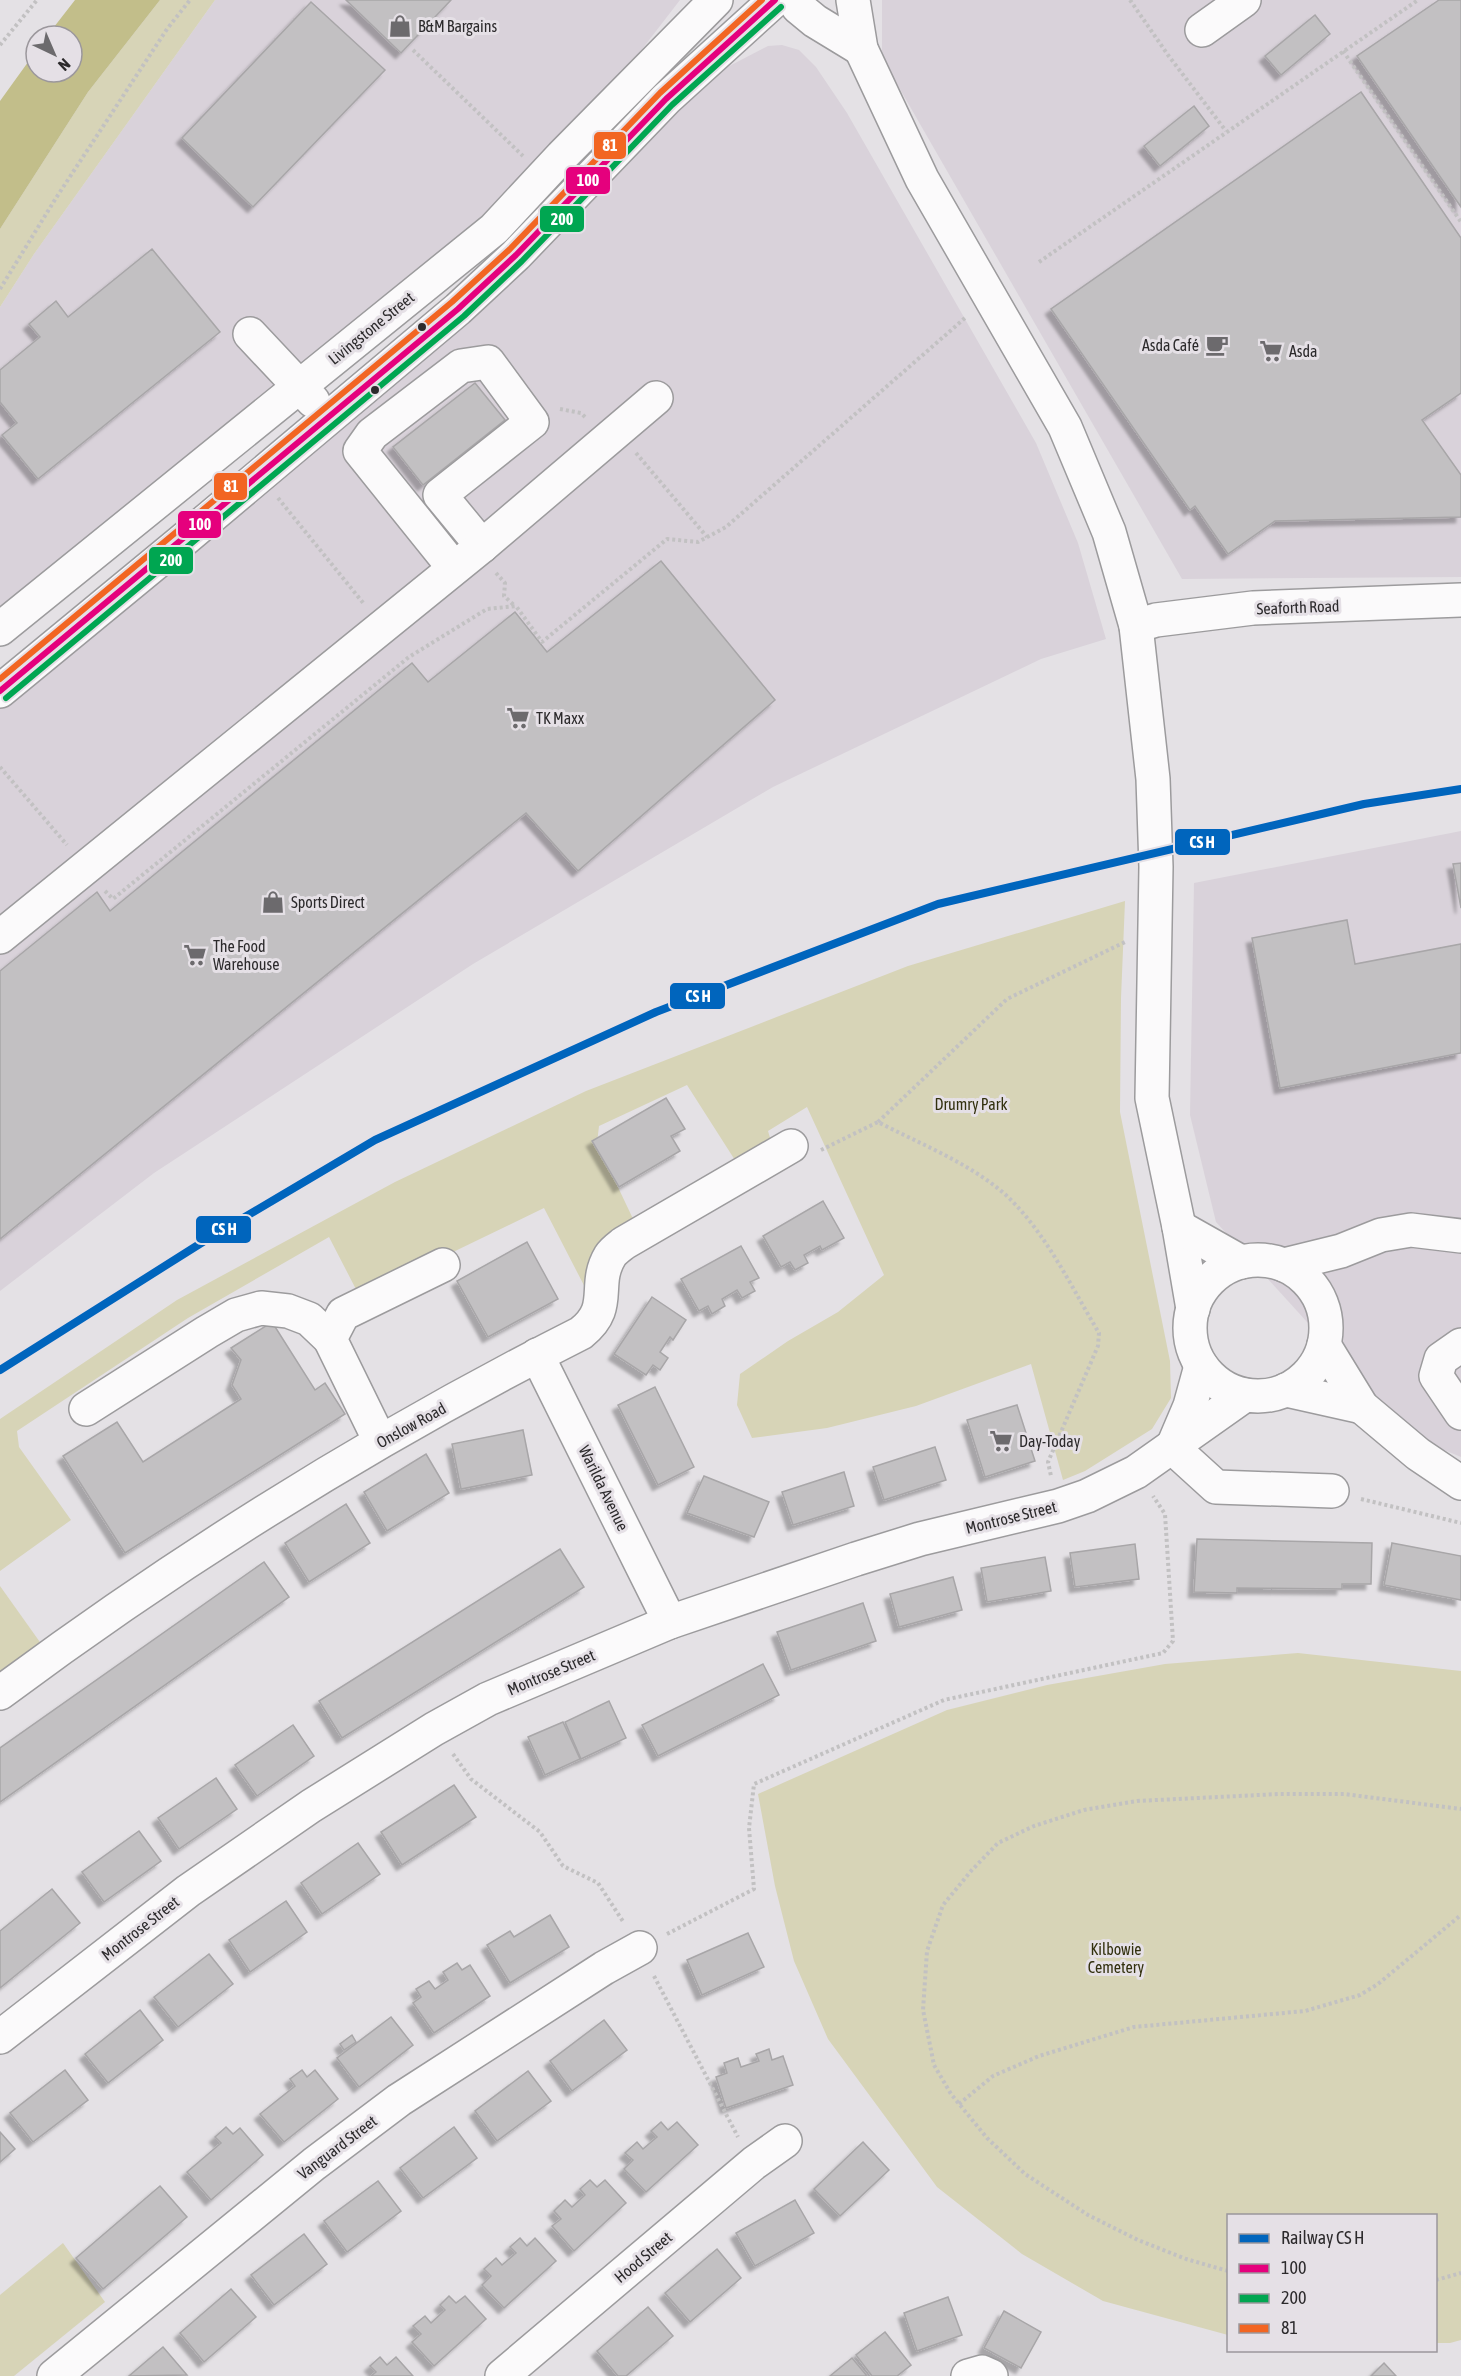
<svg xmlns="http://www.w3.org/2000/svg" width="1461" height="2376" viewBox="0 0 1461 2376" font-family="'Asap Condensed',sans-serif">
<defs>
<filter id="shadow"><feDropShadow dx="-5.5" dy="5.5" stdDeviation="1.5" flood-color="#0004"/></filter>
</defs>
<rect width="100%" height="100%" fill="#e4e1e5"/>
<g fill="#d9d2da">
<polygon points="215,0 680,0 544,176 0,629 0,307 34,254"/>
<polygon points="882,0 1461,0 1461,577 1182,579 882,58"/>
<polygon points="782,45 799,50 816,67 847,113 1036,443 1078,543 1106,639 1041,659 773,787 473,964 154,1173 0,1291 0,691 260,476 666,99 768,46"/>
<polygon points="1461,831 1461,1457 1437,1447 1368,1389 1216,1222 1190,1115 1194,883"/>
</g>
<g fill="#d7d4b7">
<polygon points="160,0 215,0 34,254 0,307 0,229 88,92"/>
<polygon points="1125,901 1121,998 1120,1112 1170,1361 1171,1398 1152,1429 1085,1471 1063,1480 1031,1364 916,1406 827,1428 752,1438 737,1405 740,1374 788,1341 838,1312 884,1275 807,1107 768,1131 773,1148 740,1168 687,1085 599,1126 597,1143 635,1223 590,1297 544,1208 360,1297 329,1237 188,1318 17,1431 19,1447 71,1520 0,1571 0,1419 177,1300 395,1182 586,1091 908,966"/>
<polygon points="0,1586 42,1645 0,1677"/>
<polygon points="1298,1653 1461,1671 1461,2340 1450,2343 1436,2343 1436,2216 1228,2216 1228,2335 1103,2301 1022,2254 937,2187 828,2039 794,1961 775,1886 758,1794 947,1710 1047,1685 1165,1664"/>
<polygon points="63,2243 105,2302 14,2376 0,2376 0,2295"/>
</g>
<polygon fill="#c2be8a" points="75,0 160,0 88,92 0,229 0,101 36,51 36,72 72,72 72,36 47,36"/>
<g fill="#c2c0c2" stroke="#a8a6a8" stroke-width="1.5" filter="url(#shadow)">
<polygon points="346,0 451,0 401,53"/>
<polygon points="1439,0 1461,0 1461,207 1357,56"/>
<polygon points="311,2 385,70 253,207 182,138"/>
<polygon points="1315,15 1330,34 1281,75 1265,56"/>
<polygon points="1361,92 1461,238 1461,393 1422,420 1461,475 1461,517 1275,521 1228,554 1195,506 1190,510 1051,309"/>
<polygon points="1194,106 1209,126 1160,166 1144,146"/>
<polygon points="152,249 220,332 38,479 2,435 17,423 0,402 0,370 40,337 29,324 56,301 68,317"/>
<polygon points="475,383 505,420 423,485 393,447"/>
<polygon points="661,561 775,700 578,871 526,813 0,1239 0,971 97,892 110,911 412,663 428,682 515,612 547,652"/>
<polygon points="1461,863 1461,908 1453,864"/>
<polygon points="1347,920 1355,964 1461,944 1461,1053 1280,1088 1252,938"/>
<polygon points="666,1098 685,1129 671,1136 680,1151 619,1187 592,1141"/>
<polygon points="823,1201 844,1238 822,1250 820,1246 804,1255 808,1263 795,1270 790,1262 781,1267 763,1236"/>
<polygon points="527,1242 558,1299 488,1337 457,1281"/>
<polygon points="741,1246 759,1278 750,1282 755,1291 742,1298 737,1290 722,1299 725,1306 712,1314 708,1306 699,1311 681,1279"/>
<polygon points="652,1297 686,1320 673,1340 670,1337 660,1352 668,1358 660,1370 653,1365 646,1375 614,1354"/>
<polygon points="272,1322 315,1390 325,1383 345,1414 125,1553 63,1456 117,1422 143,1462 241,1399 232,1385 241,1360 231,1348"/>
<polygon points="655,1387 694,1467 658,1485 618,1405"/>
<polygon points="1017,1405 1035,1461 985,1477 967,1420"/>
<polygon points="523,1430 532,1475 461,1489 452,1444"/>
<polygon points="935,1447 946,1480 884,1500 873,1467"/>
<polygon points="426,1454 449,1493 387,1531 364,1492"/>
<polygon points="844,1472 854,1506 793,1525 782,1492"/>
<polygon points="704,1476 769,1502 754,1537 687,1513"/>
<polygon points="346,1504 370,1543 309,1582 285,1543"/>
<polygon points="1197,1539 1372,1543 1371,1584 1342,1584 1342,1589 1237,1588 1237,1593 1194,1592"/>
<polygon points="1392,1543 1461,1556 1461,1600 1384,1585"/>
<polygon points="1135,1544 1139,1579 1075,1587 1070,1553"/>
<polygon points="560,1549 584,1587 342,1738 319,1701"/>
<polygon points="1045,1557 1051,1591 987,1602 981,1568"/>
<polygon points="264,1562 289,1597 0,1802 0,1748"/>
<polygon points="953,1577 962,1610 899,1627 890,1594"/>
<polygon points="863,1603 876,1641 791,1670 777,1632"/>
<polygon points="763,1664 779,1695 658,1756 642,1725"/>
<polygon points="609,1701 626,1738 581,1759 565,1722"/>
<polygon points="563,1722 580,1759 545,1775 528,1737"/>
<polygon points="293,1725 314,1756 257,1796 235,1765"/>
<polygon points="216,1778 237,1809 179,1849 158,1818"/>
<polygon points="454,1785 476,1817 402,1865 381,1832"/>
<polygon points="139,1831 161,1861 104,1902 82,1872"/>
<polygon points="358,1843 380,1874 322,1914 301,1883"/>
<polygon points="52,1889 80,1923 0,1988 0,1931"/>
<polygon points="286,1901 307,1932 250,1972 229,1940"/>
<polygon points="550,1915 569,1947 510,1983 487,1945 510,1931 514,1937"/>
<polygon points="748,1933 764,1967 702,1995 687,1960"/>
<polygon points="209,1954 233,1984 178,2027 154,1997"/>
<polygon points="457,1963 462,1970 470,1965 490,1996 434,2033 413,2003 421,1997 416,1989 429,1981 435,1989 448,1980 443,1972"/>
<polygon points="140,2010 163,2040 108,2083 85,2054"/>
<polygon points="391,2017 413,2045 359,2087 337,2058"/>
<polygon points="604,2020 627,2050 572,2091 550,2061"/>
<polygon points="352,2035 356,2042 344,2050 340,2044"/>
<polygon points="769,2049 772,2060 783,2056 793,2085 726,2108 716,2077 727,2073 724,2063 738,2058 741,2067 759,2061 756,2054"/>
<polygon points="65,2070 88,2100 33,2142 10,2113"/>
<polygon points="302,2070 307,2077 315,2070 338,2099 284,2142 260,2114 295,2086 290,2079"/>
<polygon points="528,2071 551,2101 497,2141 475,2111"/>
<polygon points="661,2122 668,2130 677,2122 698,2145 646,2192 624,2169 633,2160 625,2153 637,2142 643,2149 657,2137 651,2131"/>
<polygon points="226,2127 233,2134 240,2128 263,2155 211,2200 187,2172 221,2143 215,2137"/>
<polygon points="454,2127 477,2158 423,2198 400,2168"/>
<polygon points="0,2132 15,2149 0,2162"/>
<polygon points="863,2142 889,2170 840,2216 814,2189"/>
<polygon points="590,2180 597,2187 605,2180 626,2203 574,2251 552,2226 561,2219 554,2211 565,2200 572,2207 585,2195 580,2189"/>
<polygon points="378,2181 401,2211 347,2252 324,2221"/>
<polygon points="160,2186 187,2217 103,2289 76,2258"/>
<polygon points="795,2200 814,2233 755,2266 736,2233"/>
<polygon points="304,2234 327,2264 274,2305 251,2275"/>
<polygon points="520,2238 527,2246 535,2238 556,2261 504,2308 482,2285 491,2276 484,2269 496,2258 502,2265 516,2253 510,2247"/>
<polygon points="717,2249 741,2278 690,2322 665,2293"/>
<polygon points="231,2289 256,2317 204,2362 180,2333"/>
<polygon points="449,2296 456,2303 465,2296 486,2319 434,2366 412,2342 421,2334 413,2326 425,2316 431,2323 445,2310 440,2305"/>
<polygon points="948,2297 962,2335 917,2351 904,2313"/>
<polygon points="648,2307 673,2336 626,2376 618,2376 597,2351"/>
<polygon points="1004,2311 1041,2332 1021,2368 984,2348"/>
<polygon points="885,2332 911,2365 897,2376 872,2376 856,2355"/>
<polygon points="163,2347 187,2375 129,2376"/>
<polygon points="380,2357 387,2365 396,2357 413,2376 371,2376 376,2372 370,2366"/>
<polygon points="852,2358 867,2376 830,2376"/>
<polygon points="1384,2363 1396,2376 1371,2376"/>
</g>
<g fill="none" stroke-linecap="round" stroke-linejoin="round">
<g stroke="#9c9b9d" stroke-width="36">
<g id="minor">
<polyline points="853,0 861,49 922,179 1065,427 1109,532 1136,626 1153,779 1156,867 1152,1098 1179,1227 1193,1309"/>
<polyline points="798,7 815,21 861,49"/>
<polyline points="1202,30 1244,0"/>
<polyline points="250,334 313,401"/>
<polyline points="454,568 360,451 372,434 461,366 488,362 532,422 440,495 482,546"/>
<polyline points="1136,626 1156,620 1253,608 1461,600"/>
<polyline points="0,629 494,229 562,156 716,0"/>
<polyline points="0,691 181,542 458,309 516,255 666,99 775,0"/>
<polyline points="0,937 482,546 656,398"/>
<polyline points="1179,1227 1241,1262"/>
<circle cx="1258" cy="1328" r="68"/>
<polyline points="1284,1265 1341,1251 1381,1235 1411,1230 1461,1236"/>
<polyline points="1324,1345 1362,1407 1418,1454 1461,1483"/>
<polyline points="1461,1345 1441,1359 1436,1376 1461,1413"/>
<polyline points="537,1355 670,1622"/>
<polyline points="1286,1390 1362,1407"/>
<polyline points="86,1409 207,1332 236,1315 261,1308 288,1311 309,1319 330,1339"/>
<polyline points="380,1441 330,1339 343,1314 443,1265"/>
<polyline points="1173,1446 1190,1406 1201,1366"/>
<polyline points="1172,1447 1216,1487 1332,1491"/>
<path d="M0 1693C183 1557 377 1436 581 1333 614 1307 592 1286 610 1256 613 1251 619 1247 624 1243L791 1146"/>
<polyline points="0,2037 188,1891 311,1806 434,1729 488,1699 670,1622 856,1559 920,1539 1058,1506 1087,1496 1136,1472 1245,1395"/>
<polyline points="54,2376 314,2164 399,2100 604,1968 640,1948"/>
<polyline points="502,2376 754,2163 785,2141"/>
<polyline points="968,2376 982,2372 991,2376"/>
</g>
</g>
<g stroke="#c2c1c2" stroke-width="4" stroke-dasharray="3 3" stroke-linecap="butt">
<polyline points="1130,0 1168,55 1226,131"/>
<polyline points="0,45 37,0"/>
<polyline points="413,50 523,156"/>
<polyline points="1343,51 1461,222"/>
<polyline points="1039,262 1418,0"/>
<polyline points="0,289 56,198 167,29 190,0"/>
<polyline points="560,409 581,413 586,418"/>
<polyline points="636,453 707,537"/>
<polyline points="278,498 364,604"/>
<polyline points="496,573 505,583 504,596 515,606"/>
<polyline points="0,767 67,845"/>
<polyline points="105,891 113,899 409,657 487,609 516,606 542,642 667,539 698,542 726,527 965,318"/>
<polyline points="878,1122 1007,999 1125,942"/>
<path d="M821 1150 878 1122C920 1144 977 1166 1011 1200 1048 1237 1072 1288 1099 1333L1098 1346 1048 1462 1051 1476"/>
<polyline points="1361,1499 1461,1523"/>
<polyline points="453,1754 471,1779 540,1832 563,1866 598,1883 624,1923"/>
<polyline points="667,1934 754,1889 749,1828 754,1784 944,1700 1163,1653 1173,1641 1165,1514 1153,1496"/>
<polyline points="654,1976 738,2137"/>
<polyline points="959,2104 993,2076 1039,2056 1134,2027 1305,2011 1360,1995 1378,1984 1461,1915"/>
<polyline points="1228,2271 1186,2259 1138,2240 1088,2215 1025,2174 987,2138 951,2094 934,2065 923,2010 927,1951 943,1905 971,1871 998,1843 1034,1826 1084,1810 1137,1801 1279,1794 1344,1794 1461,1809"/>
<polyline points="1436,2280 1461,2273"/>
</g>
<use href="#minor" stroke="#fbfafb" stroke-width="33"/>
<g stroke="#e5e0e6" stroke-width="10">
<polyline id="bus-1" points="0,691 458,309 516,255 666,99 775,0"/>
</g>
<g stroke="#e5e0e6" stroke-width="10">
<polyline id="bus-2" points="6,698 464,316 522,261 672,105 781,7"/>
</g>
<g stroke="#e5e0e6" stroke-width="10">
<polyline id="bus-3" points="0,679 452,302 510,249 660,93 762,0"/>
</g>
<use href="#bus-1" stroke="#e5007d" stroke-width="6"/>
<use href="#bus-2" stroke="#00a651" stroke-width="6"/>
<use href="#bus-3" stroke="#f26522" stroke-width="6"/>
<g stroke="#e5e0e6" stroke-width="12">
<polyline id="rail-1" points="0,1370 206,1240 375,1140 656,1012 938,904 1364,804 1461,789"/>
</g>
<use href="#rail-1" stroke="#0065bd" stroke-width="8"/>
</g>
<defs>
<g id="shop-bare" transform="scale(1.8)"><path d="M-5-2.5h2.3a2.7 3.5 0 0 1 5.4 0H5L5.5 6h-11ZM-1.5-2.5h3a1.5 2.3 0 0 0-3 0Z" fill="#6c6a6d" stroke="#e5e0e6" stroke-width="2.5" paint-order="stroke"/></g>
<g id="cafe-bare" transform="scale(1.8)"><path d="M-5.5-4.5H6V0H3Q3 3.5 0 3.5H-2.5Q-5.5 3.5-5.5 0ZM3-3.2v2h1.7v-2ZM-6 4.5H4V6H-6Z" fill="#6c6a6d" stroke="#e5e0e6" stroke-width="2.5" paint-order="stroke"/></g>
<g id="supermarket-bare" transform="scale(1.8)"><path d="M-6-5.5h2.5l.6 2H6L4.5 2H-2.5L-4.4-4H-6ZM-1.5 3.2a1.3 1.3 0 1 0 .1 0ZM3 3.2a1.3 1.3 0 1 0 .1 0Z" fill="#6c6a6d" stroke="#e5e0e6" stroke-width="2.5" paint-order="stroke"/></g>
</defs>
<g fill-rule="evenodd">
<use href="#shop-bare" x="400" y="26"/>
<use href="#cafe-bare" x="1217" y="345"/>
<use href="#supermarket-bare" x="1271" y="351"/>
<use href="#supermarket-bare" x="518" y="718"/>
<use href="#shop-bare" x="273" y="902"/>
<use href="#supermarket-bare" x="195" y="955"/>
<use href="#supermarket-bare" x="1001" y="1441"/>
</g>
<g fill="#2c2a2c" stroke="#e5e0e6" stroke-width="2">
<circle cx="422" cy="327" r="5"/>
<circle cx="375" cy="390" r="5"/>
</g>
<g text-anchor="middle" stroke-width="6" stroke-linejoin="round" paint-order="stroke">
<g font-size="16" fill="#2c2a2c" stroke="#e5e0e6" text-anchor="start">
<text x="418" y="32">B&amp;M Bargains</text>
<text x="1199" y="351" text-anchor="end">Asda Café</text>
<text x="1289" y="357">Asda</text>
<text x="536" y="724">TK Maxx</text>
<text x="291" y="908">Sports Direct</text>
<text x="213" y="952">The Food<tspan x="213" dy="18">Warehouse</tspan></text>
<text x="1019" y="1447">Day-Today</text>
</g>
<g font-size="16" fill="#2c2a2c" stroke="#e5e0e6">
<text transform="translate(371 328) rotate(-39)" y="6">Livingstone Street</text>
<text transform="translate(1298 607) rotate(-2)" y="6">Seaforth Road</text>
<text transform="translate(411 1425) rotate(-29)" y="6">Onslow Road</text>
<text transform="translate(604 1488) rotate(64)" y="6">Warilda Avenue</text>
<text transform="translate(1011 1517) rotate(-14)" y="6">Montrose Street</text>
<text transform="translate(551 1672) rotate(-23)" y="6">Montrose Street</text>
<text transform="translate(140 1928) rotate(-38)" y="6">Montrose Street</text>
<text transform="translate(337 2147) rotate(-37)" y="6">Vanguard Street</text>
<text transform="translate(643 2257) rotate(-40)" y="6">Hood Street</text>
</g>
<g font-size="16" fill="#32300e" stroke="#e5e0e6">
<text x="971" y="1110">Drumry Park</text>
<text x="1116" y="1955">Kilbowie<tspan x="1116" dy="18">Cemetery</tspan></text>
</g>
</g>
<g stroke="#e5e0e6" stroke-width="2">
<rect x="593" y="131" width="34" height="29" rx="6" fill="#f26522"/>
<rect x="565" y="166" width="46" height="29" rx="6" fill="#e5007d"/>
<rect x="539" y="205" width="46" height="28" rx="6" fill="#00a651"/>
<rect x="213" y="472" width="35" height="29" rx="6" fill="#f26522"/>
<rect x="177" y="510" width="45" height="29" rx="6" fill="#e5007d"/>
<rect x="148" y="546" width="46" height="29" rx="6" fill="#00a651"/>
<rect x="1174" y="828" width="57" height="28" rx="6" fill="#0065bd"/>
<rect x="669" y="982" width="57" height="28" rx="6" fill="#0065bd"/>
<rect x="195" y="1215" width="57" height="29" rx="6" fill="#0065bd"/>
</g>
<g font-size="16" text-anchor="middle" font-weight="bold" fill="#fff">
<text x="610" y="151">81</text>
<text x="588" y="186">100</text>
<text x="562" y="225">200</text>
<text x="231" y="492">81</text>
<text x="200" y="530">100</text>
<text x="171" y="566">200</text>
<text x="1202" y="848">CS H</text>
<text x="698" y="1002">CS H</text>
<text x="224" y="1235">CS H</text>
</g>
<rect x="1227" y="2214" width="210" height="138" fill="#e5e0e6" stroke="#9b979c" stroke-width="1.5"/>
<rect x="1239" y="2234" width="30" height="9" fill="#0065bd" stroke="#9b979c" stroke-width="1.5"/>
<text x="1281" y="2244" font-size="18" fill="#2c2a2c">Railway CS H</text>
<rect x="1239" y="2264" width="30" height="9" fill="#e5007d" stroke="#9b979c" stroke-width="1.5"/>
<text x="1281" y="2274" font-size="18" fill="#2c2a2c">100</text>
<rect x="1239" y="2294" width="30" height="9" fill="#00a651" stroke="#9b979c" stroke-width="1.5"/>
<text x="1281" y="2304" font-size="18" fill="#2c2a2c">200</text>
<rect x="1239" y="2324" width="30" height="9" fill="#f26522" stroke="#9b979c" stroke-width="1.5"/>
<text x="1281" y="2334" font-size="18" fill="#2c2a2c">81</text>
<g transform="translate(54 54) rotate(136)"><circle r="28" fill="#e5e0e6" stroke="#9b979c" stroke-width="1.5"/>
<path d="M0-4.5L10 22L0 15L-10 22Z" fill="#6c6a6d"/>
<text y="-9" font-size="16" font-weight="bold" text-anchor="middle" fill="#2c2a2c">N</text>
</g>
</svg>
